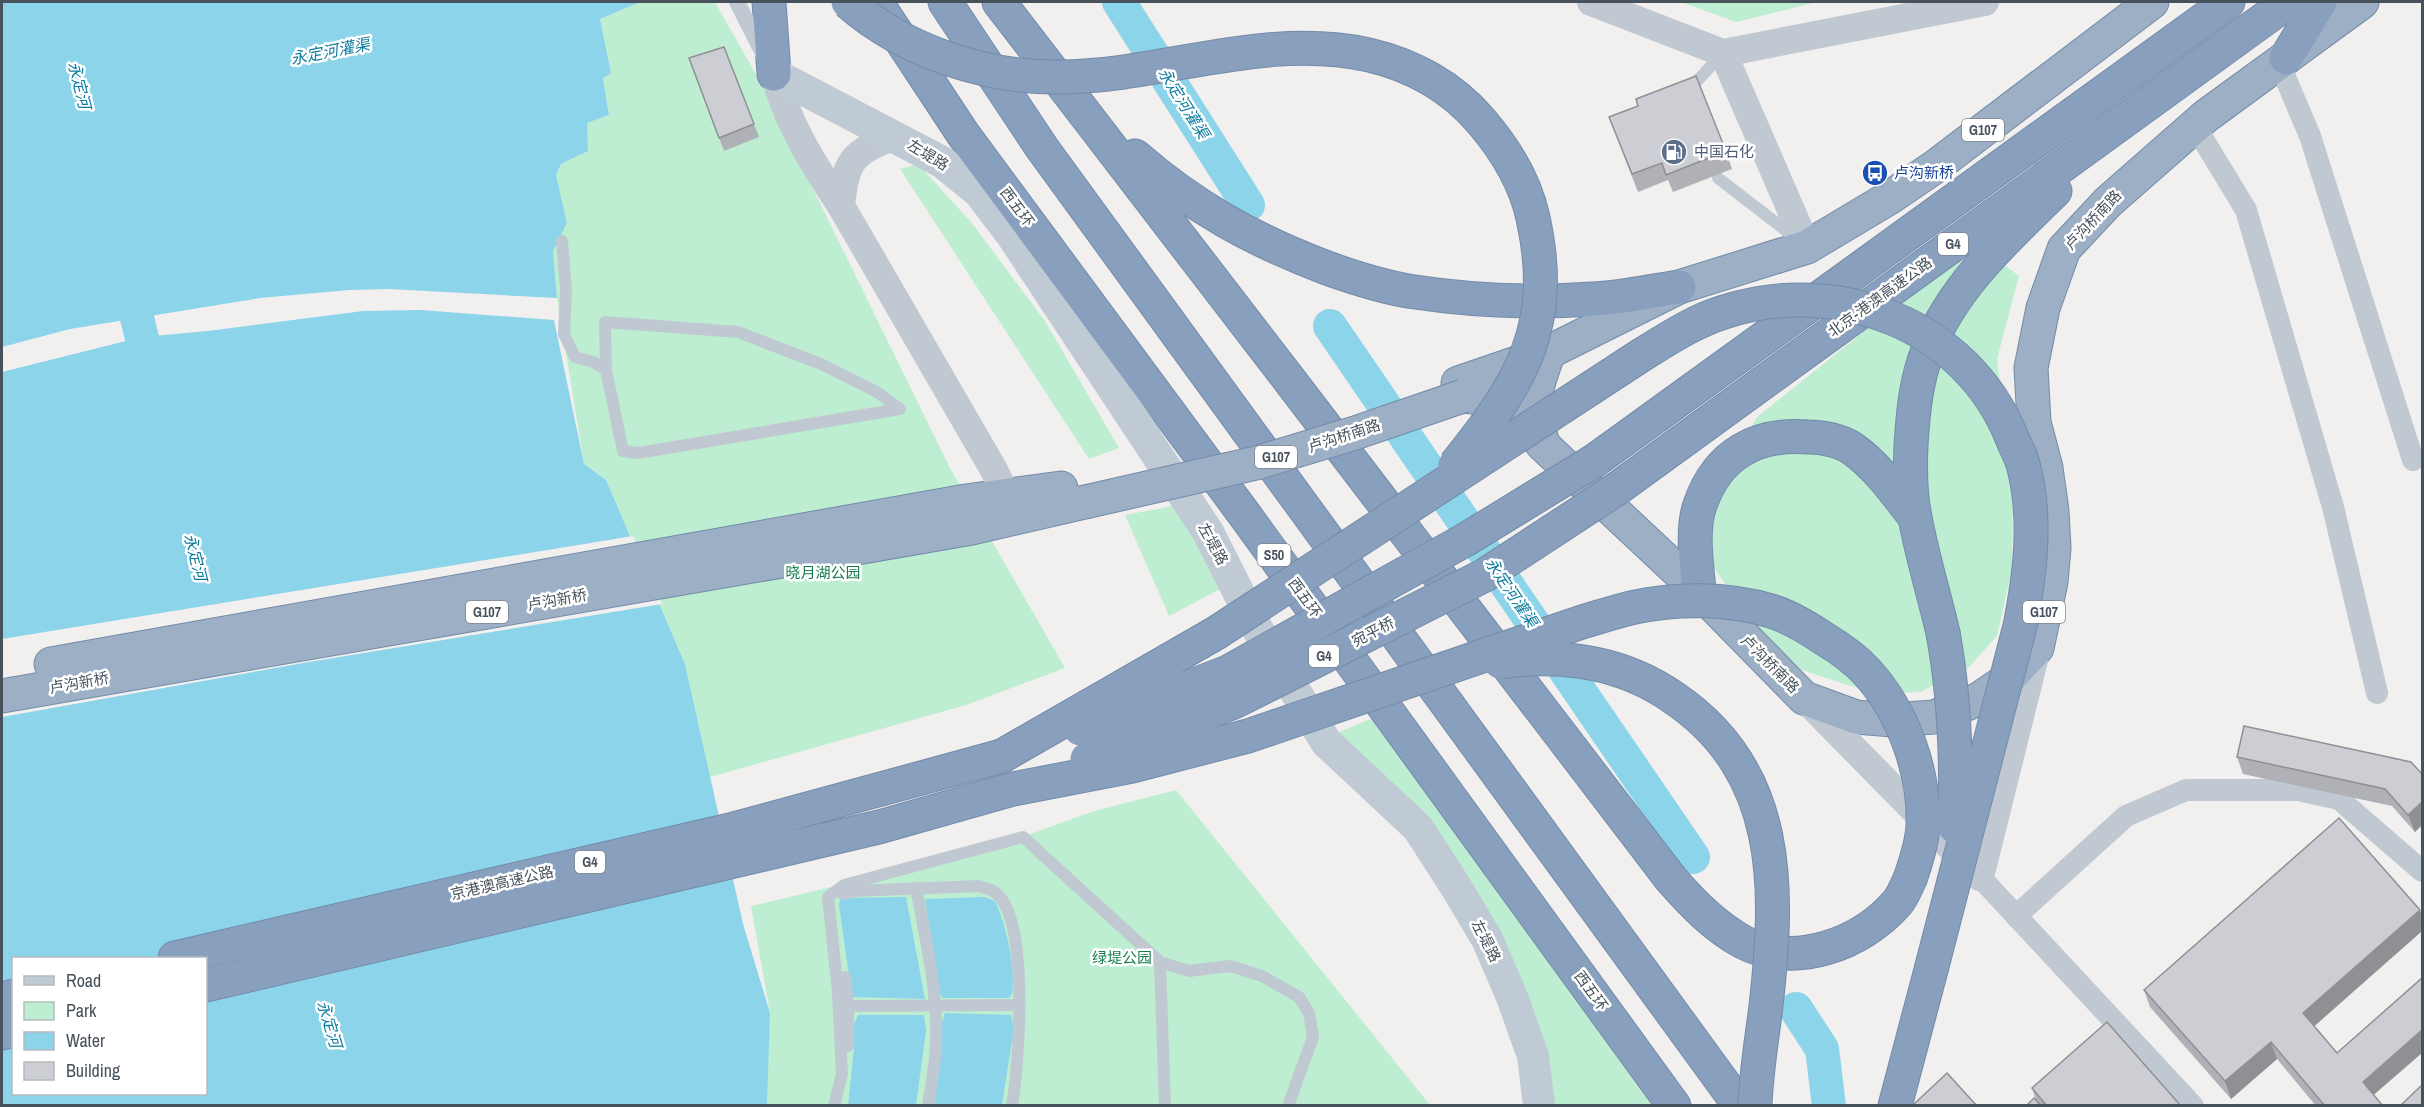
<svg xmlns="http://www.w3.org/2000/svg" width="2424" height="1107" viewBox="0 0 2424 1107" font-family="'Archivo Narrow','Noto Sans SC',sans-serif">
<rect width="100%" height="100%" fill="#f2efef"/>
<g fill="#beeed2">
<polygon points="640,2 715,2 763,87 950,468 1065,668 966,705 710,777 685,664 606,480 584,464 557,298 553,251 567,223 556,175 561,164 588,151 586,123 609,115 603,77 611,73 600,19"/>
<polygon points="1681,2 1817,2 1736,22"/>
<polygon points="918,164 971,222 1045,321 1119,448 1089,459 900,169"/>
<polygon points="1995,258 2019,276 1997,359 2013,493 2012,569 1997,636 1968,668 1920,692 1901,693 1854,687 1802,670 1757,628 1713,567 1704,535 1711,495 1757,417 1953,260"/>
<polygon points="1183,504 1228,585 1169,616 1125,515"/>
<polygon points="1373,718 1651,1105 1552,1105 1504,950 1332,735"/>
<polygon points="1176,790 1430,1105 764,1105 770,1013 751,906 986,850 1094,811"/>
</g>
<g fill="#8cd4ea" fill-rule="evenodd">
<polygon points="2,2 640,2 600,19 611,73 603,78 609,115 587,123 588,151 561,164 556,175 567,223 553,251 557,298 389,289 349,290 260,298 70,329 2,347"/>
<path d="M420 310 554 320 584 464 606 480 685 664 743 924 770 1013 767 1105 2 1106V372L142 337 208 331 363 311ZM14 958H206V1094H14Z"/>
<polygon points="906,897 925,999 852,997 839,905 840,898"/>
<path d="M984 897 995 901C1006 924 1016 969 1012 994L1009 998H943L939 993 925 899Z"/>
<polygon points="945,1013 1011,1015 1014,1028 1002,1105 936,1105 934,1101 941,1025"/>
<polygon points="858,1015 924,1015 926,1031 916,1105 848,1106 854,1048 853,1026"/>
</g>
<polygon fill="#f2efef" points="633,536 662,604 303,663 2,717 2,639"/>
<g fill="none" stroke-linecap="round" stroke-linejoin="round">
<g stroke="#8cd4ea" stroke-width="34">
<polyline points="1119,2 1248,205"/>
<polyline points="126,272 153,384"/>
<polyline points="1330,326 1693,857"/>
<polyline points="1796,1009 1822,1049 1829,1106"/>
</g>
<g stroke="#738ba9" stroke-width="35">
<g id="trunk">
<polyline points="1458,383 1549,352 1679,287 1807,247 1889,198 1936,166 2152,2"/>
<polyline points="1463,396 1494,400 1517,413 1543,445 1699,591 1804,698 1856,717 1893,720 1934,717 1979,699 2007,680 2037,648 2051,582 2054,548 2052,511 2046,468 2034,422 2031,368 2043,308 2064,249 2108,202 2206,116 2362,2"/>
<path d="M1542 440C1529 404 1536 387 1549 352"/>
<polyline points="51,664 966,501 1061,488"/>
<polyline points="2,696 972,528 1085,502"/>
</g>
</g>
<g stroke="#738ba9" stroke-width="35">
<g id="motorway">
<polyline points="769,2 774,74"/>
<polyline points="876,2 963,134 1247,518 1674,1106"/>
<polyline points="945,2 1042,148 1740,1106"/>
<path d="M999 2C1225 293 1446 587 1671 879 1692 903 1714 926 1743 942 1795 969 1861 944 1897 903 1903 896 1906 887 1910 879"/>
<polyline points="2286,58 2320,2"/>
<path d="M1135 156C1193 207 1255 241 1327 268 1355 278 1386 288 1415 292 1474 301 1534 303 1593 299 1621 298 1650 291 1679 287"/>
<polyline points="1594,461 2228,2"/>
<polyline points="1618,488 2288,2"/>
<path d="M1699 591C1697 566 1691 529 1700 505 1718 453 1757 433 1809 437 1823 437 1842 441 1853 449 1878 467 1895 492 1914 516"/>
<path d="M1943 633C1934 594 1922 556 1915 517 1910 494 1910 468 1911 445 1913 413 1916 380 1928 350 1953 286 2007 238 2055 191"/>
<polyline points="175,958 734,829 1002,756"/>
<polyline points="206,985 879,827 1013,789"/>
<polyline points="2,999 14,996"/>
<polyline points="2,1033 14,1030"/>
<polyline points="1895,1106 1931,970"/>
</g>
</g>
<g stroke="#c0c9d1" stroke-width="12">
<polyline points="1686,93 1723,53"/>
<polyline points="1718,178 1797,239"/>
<polyline points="562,241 566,289 564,334 575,357 593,362 606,370 623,451 638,453 900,409"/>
<polyline points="606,370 605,322 738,332 821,364 877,392 900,409"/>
<path d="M916 888C926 940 938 993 936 1045 935 1065 931 1086 928 1106"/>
<path d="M843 894 855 891 979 886C984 888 992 889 996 893 1030 920 1019 1064 1012 1106"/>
<polyline points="1160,962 1189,971 1230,966 1262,976 1299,997 1309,1013 1313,1037 1288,1106"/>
<polyline points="845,977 848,1006 848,1046"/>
<polyline points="848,1006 1019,1005"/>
<polyline points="834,1106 842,1074 838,992 828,897 844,885 1023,837 1160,962 1165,1106"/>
</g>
<polyline stroke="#c0c9d1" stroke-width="16" points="737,2 765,57"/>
<g stroke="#c0c9d1" stroke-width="22">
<polyline points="2279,63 2310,136 2413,460"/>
<polyline points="2195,126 2246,210 2333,507 2377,693"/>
<polyline points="1980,877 2193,1106"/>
<polyline points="2016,916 2126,816 2186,790 2298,790 2339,799 2422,871"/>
</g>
<g stroke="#c0c9d1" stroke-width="28">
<polyline points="1591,2 1723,53 1985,2"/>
<polyline points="1723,53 1807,247"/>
<path d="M774 74C790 128 811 160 841 206 846 159 852 153 895 136"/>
<polyline points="841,206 994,470 1016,515"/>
<polyline points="1805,699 1980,877"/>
<polyline points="1980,877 2037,648"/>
</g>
<polyline stroke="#c0cad5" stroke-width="32" points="774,74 942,162 979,192 1011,234 1208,532 1255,625 1326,742 1418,828 1456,887 1487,939 1512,997 1533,1056 1539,1106"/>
<use href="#trunk" stroke="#9cafc5" stroke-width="33"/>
<use href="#motorway" stroke="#88a0bd" stroke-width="33"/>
<g stroke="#738ba9" stroke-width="35" stroke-linecap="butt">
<polyline id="trunk-bridge" points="1085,502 1256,463 1355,433 1463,396"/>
</g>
<g stroke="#738ba9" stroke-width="35" stroke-linecap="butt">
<g id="motorway-bridge">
<path d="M848 2C905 52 988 79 1064 77 1167 75 1265 32 1369 55 1412 65 1452 87 1481 121 1505 149 1525 181 1533 218 1557 327 1521 383 1455 465"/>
<path d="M1943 633C1955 698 1957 761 1955 827"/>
<path d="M1500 662C1561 653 1623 662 1674 698 1783 772 1779 889 1766 1006 1762 1039 1756 1072 1755 1106"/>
<polyline points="1080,729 1228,672 1465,540 1594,461"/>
<path d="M1002 756 1216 633 1643 354C1669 338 1695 321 1724 312 1838 275 1967 325 2012 438 2016 448 2022 458 2024 468 2037 520 2030 575 2020 626L1931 970"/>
<polyline points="1087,759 1234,702 1485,575 1618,488"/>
<path d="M1013 789 1132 766 1248 736 1582 622C1600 617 1617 611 1635 607 1677 598 1729 598 1771 611 1788 616 1808 628 1823 638 1838 647 1854 658 1866 671 1903 711 1925 772 1923 826 1922 844 1916 862 1910 879"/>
</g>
</g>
<use href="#trunk-bridge" stroke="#9cafc5" stroke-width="33"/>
<use href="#motorway-bridge" stroke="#88a0bd" stroke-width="33"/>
</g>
<g fill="#afb1b6">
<polygon points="689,58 754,124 759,137 724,151"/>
<polygon points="1609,117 1726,151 1732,169 1673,192 1668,180 1638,192"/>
<polygon points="2237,757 2422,774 2422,825 2415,832 2392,806 2243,774"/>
<polygon points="2422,931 2314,1026 2383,1106 2316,1106 2277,1059 2231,1099 2150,1007 2144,990"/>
<polygon points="2032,1088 2181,1106 2026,1106 2036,1100"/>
</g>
<g fill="#8f9094">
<polygon points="2422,802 2422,825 2415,832 2408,815"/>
<polygon points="2420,910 2422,916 2422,931 2310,1030 2303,1013"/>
<polygon points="2422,1030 2422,1053 2369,1099 2363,1082"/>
<polygon points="2271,1042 2277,1059 2231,1099 2225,1081"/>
</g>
<g fill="#ccced4" stroke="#8f9094" stroke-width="1.5">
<polygon points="724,47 754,124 719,138 689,58"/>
<polygon points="1696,76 1726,151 1666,175 1662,163 1632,174 1609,117 1638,106 1636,99"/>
<polygon points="2244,726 2411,762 2422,774 2422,802 2408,815 2385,789 2237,757"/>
<polygon points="2339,818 2420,910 2303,1013 2337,1053 2422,978 2422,1030 2363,1082 2383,1106 2325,1106 2271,1042 2225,1081 2144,990"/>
<polygon points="2107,1022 2181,1106 2047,1106 2032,1088"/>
<polygon points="1947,1073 1977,1106 1912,1106"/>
<polygon points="2422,1085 2422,1106 2400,1106"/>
<polygon points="2034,1098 2041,1106 2026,1106"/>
</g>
<defs>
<g id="fuel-disc" transform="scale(1.35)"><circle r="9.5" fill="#5c6f8a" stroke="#fff"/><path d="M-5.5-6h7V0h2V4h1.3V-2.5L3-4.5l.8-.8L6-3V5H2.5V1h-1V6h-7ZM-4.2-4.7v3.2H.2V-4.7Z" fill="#fff"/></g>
<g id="bus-disc" transform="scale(1.35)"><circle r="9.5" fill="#1a4fb4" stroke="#fff"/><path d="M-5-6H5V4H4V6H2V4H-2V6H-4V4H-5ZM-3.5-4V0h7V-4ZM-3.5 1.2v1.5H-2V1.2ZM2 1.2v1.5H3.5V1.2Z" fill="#fff"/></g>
</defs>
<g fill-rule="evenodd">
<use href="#fuel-disc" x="1674" y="152"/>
<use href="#bus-disc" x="1875" y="173"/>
</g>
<g text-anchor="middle" stroke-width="5" stroke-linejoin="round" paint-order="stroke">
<g fill="#fff" stroke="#7e868d" stroke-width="1.5">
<rect x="1962" y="119" width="42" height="22" rx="4.5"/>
<rect x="1938" y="233" width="30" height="22" rx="4.5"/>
<rect x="1255" y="446" width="42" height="22" rx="4.5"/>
<rect x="1257.5" y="544" width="33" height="22" rx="4.5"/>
<rect x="466" y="601" width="42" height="22" rx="4.5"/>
<rect x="2023" y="601" width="42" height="22" rx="4.5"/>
<rect x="1309" y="645" width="30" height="22" rx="4.5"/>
<rect x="575" y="851" width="30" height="22" rx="4.5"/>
</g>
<g font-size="14" font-weight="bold" fill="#47525c">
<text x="1983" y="135">G107</text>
<text x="1953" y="249">G4</text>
<text x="1276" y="462">G107</text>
<text x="1274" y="560">S50</text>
<text x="487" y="617">G107</text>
<text x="2044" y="617">G107</text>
<text x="1324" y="661">G4</text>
<text x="590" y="867">G4</text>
</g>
<g font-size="15" fill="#4e5e75" stroke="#fff" text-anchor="start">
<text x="1694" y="157">中国石化</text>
</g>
<g font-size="15" fill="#47525c" stroke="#fff">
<text transform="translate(928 155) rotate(31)" y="5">左堤路</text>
<text transform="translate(1017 207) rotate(53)" y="5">西五环</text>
<text transform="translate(2093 220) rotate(-47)" y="5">卢沟桥南路</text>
<text transform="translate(1880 297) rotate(-36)" y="5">北京-港澳高速公路</text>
<text transform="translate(1344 436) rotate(-18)" y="5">卢沟桥南路</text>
<text transform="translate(1213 544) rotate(61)" y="5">左堤路</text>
<text transform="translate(1305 598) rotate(54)" y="5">西五环</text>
<text transform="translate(557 600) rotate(-10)" y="5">卢沟新桥</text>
<text transform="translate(1373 632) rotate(-27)" y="5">宛平桥</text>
<text transform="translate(1770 664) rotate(45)" y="5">卢沟桥南路</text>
<text transform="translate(79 683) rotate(-10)" y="5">卢沟新桥</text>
<text transform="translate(502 883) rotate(-13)" y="5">京港澳高速公路</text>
<text transform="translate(1486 941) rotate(63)" y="5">左堤路</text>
<text transform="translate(1591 991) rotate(54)" y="5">西五环</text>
</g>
<g font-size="15" fill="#164399" stroke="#fff" text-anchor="start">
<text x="1894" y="178">卢沟新桥</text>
</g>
<g font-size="15" fill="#197d4e" stroke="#fff">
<text x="823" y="578">晓月湖公园</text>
<text x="1122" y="963">绿堤公园</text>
</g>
<g font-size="16" font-style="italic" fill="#0f7da0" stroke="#fff">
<text transform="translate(330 51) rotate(-11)" y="6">永定河灌渠</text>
<text transform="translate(80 85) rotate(76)" y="6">永定河</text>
<text transform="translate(1184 103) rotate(58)" y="6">永定河灌渠</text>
<text transform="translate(196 557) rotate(76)" y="6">永定河</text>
<text transform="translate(1512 592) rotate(56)" y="6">永定河灌渠</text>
<text transform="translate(330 1024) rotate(73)" y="6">永定河</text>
</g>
</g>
<rect width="2424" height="1107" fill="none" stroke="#47525c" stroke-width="6"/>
<rect x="12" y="957" width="195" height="138" fill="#ffffff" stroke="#b5babe" stroke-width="1.5"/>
<rect x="24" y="976" width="30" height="9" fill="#c0cad5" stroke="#b5babe" stroke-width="1.5"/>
<text x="66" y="987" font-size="18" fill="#47525c">Road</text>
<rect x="24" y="1002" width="30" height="18" fill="#beeed2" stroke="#b5babe" stroke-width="1.5"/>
<text x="66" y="1017" font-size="18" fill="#47525c">Park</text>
<rect x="24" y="1032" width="30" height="18" fill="#8cd4ea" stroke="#b5babe" stroke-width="1.5"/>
<text x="66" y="1047" font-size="18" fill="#47525c">Water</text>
<rect x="24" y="1062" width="30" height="18" fill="#ccced4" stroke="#b5babe" stroke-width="1.5"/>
<text x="66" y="1077" font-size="18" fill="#47525c">Building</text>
</svg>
